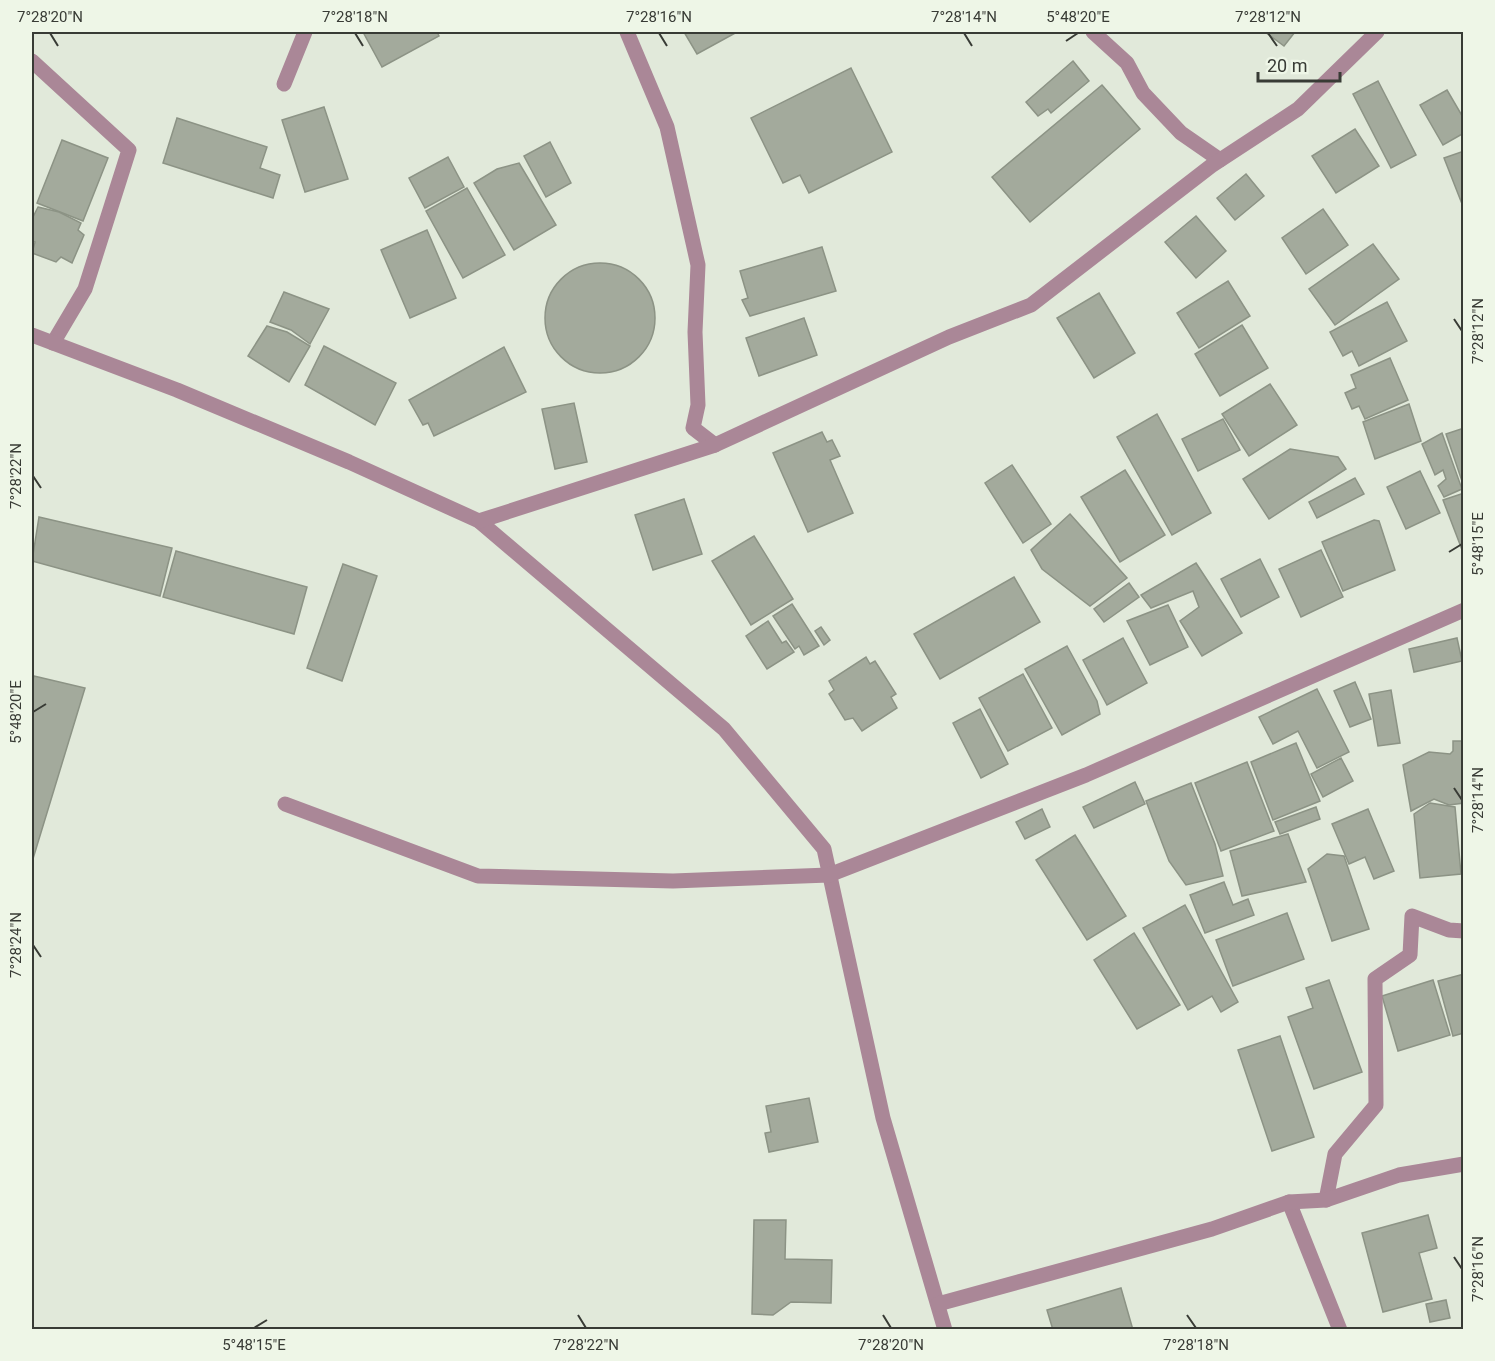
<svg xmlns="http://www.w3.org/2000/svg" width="1495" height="1361" viewBox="0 0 1495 1361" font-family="Roboto,sans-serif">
<rect width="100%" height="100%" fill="#e1e9da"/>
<g fill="#a3aa9c" stroke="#8c9385" stroke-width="1.5">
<polygon points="363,32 437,32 439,36 382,67"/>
<polygon points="684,32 737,32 697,54"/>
<polygon points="1265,32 1295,32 1284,46"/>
<polygon points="1073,61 1089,81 1051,113 1048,109 1038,116 1026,102"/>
<polygon points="851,68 892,152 809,193 800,175 783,183 751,118"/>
<polygon points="1378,81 1416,155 1391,168 1353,94"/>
<polygon points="1102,85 1140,129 1030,222 992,177"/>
<polygon points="1447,90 1464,119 1464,133 1443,145 1420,105"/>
<polygon points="324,107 348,179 305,192 282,120"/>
<polygon points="177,118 267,147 260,168 280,175 273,198 163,163"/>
<polygon points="1355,129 1379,166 1336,193 1312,156"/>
<polygon points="62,140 108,158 83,221 37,203"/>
<polygon points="550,142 571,183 546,197 524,156"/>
<polygon points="1464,151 1464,209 1444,158"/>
<polygon points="448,157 464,187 425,208 409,178"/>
<polygon points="519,163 556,225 514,250 474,183 497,169"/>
<polygon points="1246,174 1264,196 1235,220 1217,198"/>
<polygon points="467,188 505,255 463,278 426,211"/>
<polygon points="38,207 59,212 81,223 78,230 84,235 72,263 61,257 56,262 32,253 35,242 32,241 32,219"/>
<polygon points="1323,209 1348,245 1306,274 1282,238"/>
<polygon points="1196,216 1226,251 1196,278 1165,242"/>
<polygon points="427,230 456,298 410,318 381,250"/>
<polygon points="1373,244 1399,279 1335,325 1309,289"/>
<polygon points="822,247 836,291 750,316 742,300 748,298 740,271"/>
<circle cx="600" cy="318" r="55"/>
<polygon points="1228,281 1250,316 1199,348 1177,313"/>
<polygon points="284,292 329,309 310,344 291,330 270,322"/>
<polygon points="1099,293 1135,353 1094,378 1057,318"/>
<polygon points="1387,302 1407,341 1359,366 1352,351 1343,356 1330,332"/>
<polygon points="804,318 817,355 759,376 746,338"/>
<polygon points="1242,325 1268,368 1220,396 1195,354"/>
<polygon points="267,326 287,332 310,346 289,382 248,356"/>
<polygon points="324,346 396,383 375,425 305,385"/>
<polygon points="504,347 526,392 434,436 428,423 423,425 409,400"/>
<polygon points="1390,358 1408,400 1365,419 1359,406 1352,409 1345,393 1356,388 1351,375"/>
<polygon points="1270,384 1297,425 1249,456 1222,414"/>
<polygon points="574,403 587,462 555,469 542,409"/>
<polygon points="1409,404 1421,441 1375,459 1363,422"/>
<polygon points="1157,414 1211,513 1172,535 1117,437"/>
<polygon points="1223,419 1240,450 1198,471 1182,439"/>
<polygon points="1464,428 1464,487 1446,434"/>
<polygon points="822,432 827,442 832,440 840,456 830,460 853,513 808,532 773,453"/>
<polygon points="1442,433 1462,489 1444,497 1438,486 1446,479 1443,470 1435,475 1422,444"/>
<polygon points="1290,449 1338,457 1346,469 1269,519 1243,479"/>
<polygon points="1012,465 1051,524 1023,543 985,483"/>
<polygon points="1125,470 1165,535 1120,562 1081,497"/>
<polygon points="1420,471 1440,513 1406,529 1387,487"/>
<polygon points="1355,478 1364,494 1317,518 1309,502"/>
<polygon points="1464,493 1464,555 1443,500"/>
<polygon points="684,499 702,554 653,570 635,515"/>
<polygon points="1070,514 1127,578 1090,606 1042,569 1031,550"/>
<polygon points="39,517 172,548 160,596 32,561"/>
<polygon points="1374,520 1379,521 1395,570 1343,591 1322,542"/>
<polygon points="754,536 793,599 751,625 712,561"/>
<polygon points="1321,550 1343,597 1301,617 1279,569"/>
<polygon points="176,551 307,587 294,634 163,597"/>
<polygon points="1260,559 1279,597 1241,617 1221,579"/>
<polygon points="1196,563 1242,633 1202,656 1180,621 1199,607 1193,591 1151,608 1141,595"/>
<polygon points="343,564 377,576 342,681 307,668"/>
<polygon points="1014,577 1040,622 940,679 914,634"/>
<polygon points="1129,583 1139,597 1104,622 1094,609"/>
<polygon points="792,604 819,646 804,655 799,646 795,649 773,616"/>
<polygon points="1168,605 1188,647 1150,665 1127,621"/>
<polygon points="768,621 782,643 786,641 794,652 767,669 746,636"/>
<polygon points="821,627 830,640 824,645 815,631"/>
<polygon points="1123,638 1147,683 1107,705 1083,660"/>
<polygon points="1457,638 1462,661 1414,672 1409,649"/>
<polygon points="1067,646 1097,701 1100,714 1062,735 1025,669"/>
<polygon points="866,657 870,664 875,661 896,694 891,697 897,708 862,731 853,718 845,720 829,694 834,690 829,681"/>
<polygon points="1023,674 1052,728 1008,751 979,698"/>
<polygon points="34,676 85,688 32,862 32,683"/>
<polygon points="1355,682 1371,719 1350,727 1334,691"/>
<polygon points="1317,689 1349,752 1317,768 1298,731 1273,744 1259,717"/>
<polygon points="1391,690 1400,743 1378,746 1369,694"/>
<polygon points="980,709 1008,764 981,778 953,723"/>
<polygon points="1453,741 1463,741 1464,803 1449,805 1434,799 1411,811 1403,765 1429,752 1450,754 1453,751"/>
<polygon points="1296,743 1320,801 1273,820 1251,762"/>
<polygon points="1341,758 1353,781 1323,797 1311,774"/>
<polygon points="1247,762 1274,831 1221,851 1195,783"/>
<polygon points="1135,782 1145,804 1094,828 1083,807"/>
<polygon points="1191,783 1215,844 1223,876 1186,885 1169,861 1146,801"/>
<polygon points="1430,803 1455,807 1461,874 1420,878 1414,814"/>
<polygon points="1316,807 1320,819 1280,834 1275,822"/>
<polygon points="1042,809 1050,827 1025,839 1016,822"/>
<polygon points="1368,809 1394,871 1374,879 1365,857 1349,864 1332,824"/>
<polygon points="1288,834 1306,882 1242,896 1230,851"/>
<polygon points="1075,835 1126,916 1087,940 1036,860"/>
<polygon points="1327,854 1344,856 1369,929 1332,941 1308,869"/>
<polygon points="1224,882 1233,905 1248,899 1254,915 1205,933 1190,895"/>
<polygon points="1185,905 1238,1002 1221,1012 1212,996 1188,1010 1143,928"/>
<polygon points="1287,913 1304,959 1233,986 1216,940"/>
<polygon points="1134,933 1180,1005 1137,1029 1094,960"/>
<polygon points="1464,974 1464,1033 1453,1036 1438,981"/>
<polygon points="1329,980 1362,1072 1314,1089 1288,1017 1313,1008 1306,988"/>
<polygon points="1433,980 1450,1035 1398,1051 1382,996"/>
<polygon points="1280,1036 1314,1137 1272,1151 1238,1050"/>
<polygon points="809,1098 818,1142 769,1152 765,1133 771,1132 766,1106"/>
<polygon points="1428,1215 1437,1248 1419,1253 1432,1299 1383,1312 1362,1233"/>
<polygon points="754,1220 786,1220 785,1259 832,1260 831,1303 791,1302 773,1315 752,1314"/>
<polygon points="1121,1288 1133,1330 1053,1330 1047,1310"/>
<polygon points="1446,1300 1450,1318 1430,1322 1426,1304"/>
</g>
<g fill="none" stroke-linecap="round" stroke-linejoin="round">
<g stroke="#aa8797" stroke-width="15">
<polyline points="627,32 667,127 698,265 695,332 698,405 693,428 715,445"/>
<polyline points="1093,32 1127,63 1143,93 1181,133 1220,160"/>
<polyline points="32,61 129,150 85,289 53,343"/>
<polyline points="284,84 305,32"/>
<polyline points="32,335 177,390 349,462 479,521 724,729 824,849 883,1118 945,1330"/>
<polyline points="479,521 715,445 949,337 1031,305 1211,166 1298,109 1377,32"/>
<polyline points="285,804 478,876 673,881 829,875 1086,775 1464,610"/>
<polyline points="1326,1200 1335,1154 1376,1105 1375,979 1410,955 1412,916 1449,930 1464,931"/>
<polyline points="1289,1202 1340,1330"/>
<polyline points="938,1304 1212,1229 1289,1202 1326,1200 1399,1175 1464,1164"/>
</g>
</g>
<path fill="none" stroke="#383b35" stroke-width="2" d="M50 33 58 46M355 33 363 46M659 33 667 46M964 33 972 46M1268 33 1277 46M1066 41 1078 33M1454 319 1462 331M33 476 41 488M1449 552 1462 544M33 712 46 704M1454 788 1462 800M33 945 41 957M1454 1257 1462 1269M578 1315 586 1328M883 1315 891 1328M1187 1315 1196 1328M254 1328 267 1320"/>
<rect width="1495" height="1361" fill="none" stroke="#eef6e7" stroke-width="66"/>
<path d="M1258 72v9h82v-9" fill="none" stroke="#383b35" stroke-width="3"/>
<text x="1267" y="72" font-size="18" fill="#383b35" stroke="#eef6e7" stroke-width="4.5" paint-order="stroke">20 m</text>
<rect x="33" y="33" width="1429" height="1295" fill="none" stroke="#383b35" stroke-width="2"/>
<g font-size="15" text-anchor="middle" fill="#383b35">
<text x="50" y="22">7°28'20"N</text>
<text x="355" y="22">7°28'18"N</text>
<text x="659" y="22">7°28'16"N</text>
<text x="964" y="22">7°28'14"N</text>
<text x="1078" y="22">5°48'20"E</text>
<text x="1268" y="22">7°28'12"N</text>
<text transform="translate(1478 331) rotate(-90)" y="5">7°28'12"N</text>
<text transform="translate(16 476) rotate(-90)" y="5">7°28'22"N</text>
<text transform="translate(1478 544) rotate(-90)" y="5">5°48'15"E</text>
<text transform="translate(16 712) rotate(-90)" y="5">5°48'20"E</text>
<text transform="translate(1478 800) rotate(-90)" y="5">7°28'14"N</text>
<text transform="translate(16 945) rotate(-90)" y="5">7°28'24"N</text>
<text transform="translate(1478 1269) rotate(-90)" y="5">7°28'16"N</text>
<text x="254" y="1350">5°48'15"E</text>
<text x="586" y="1350">7°28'22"N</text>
<text x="891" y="1350">7°28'20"N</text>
<text x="1196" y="1350">7°28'18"N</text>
</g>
</svg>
